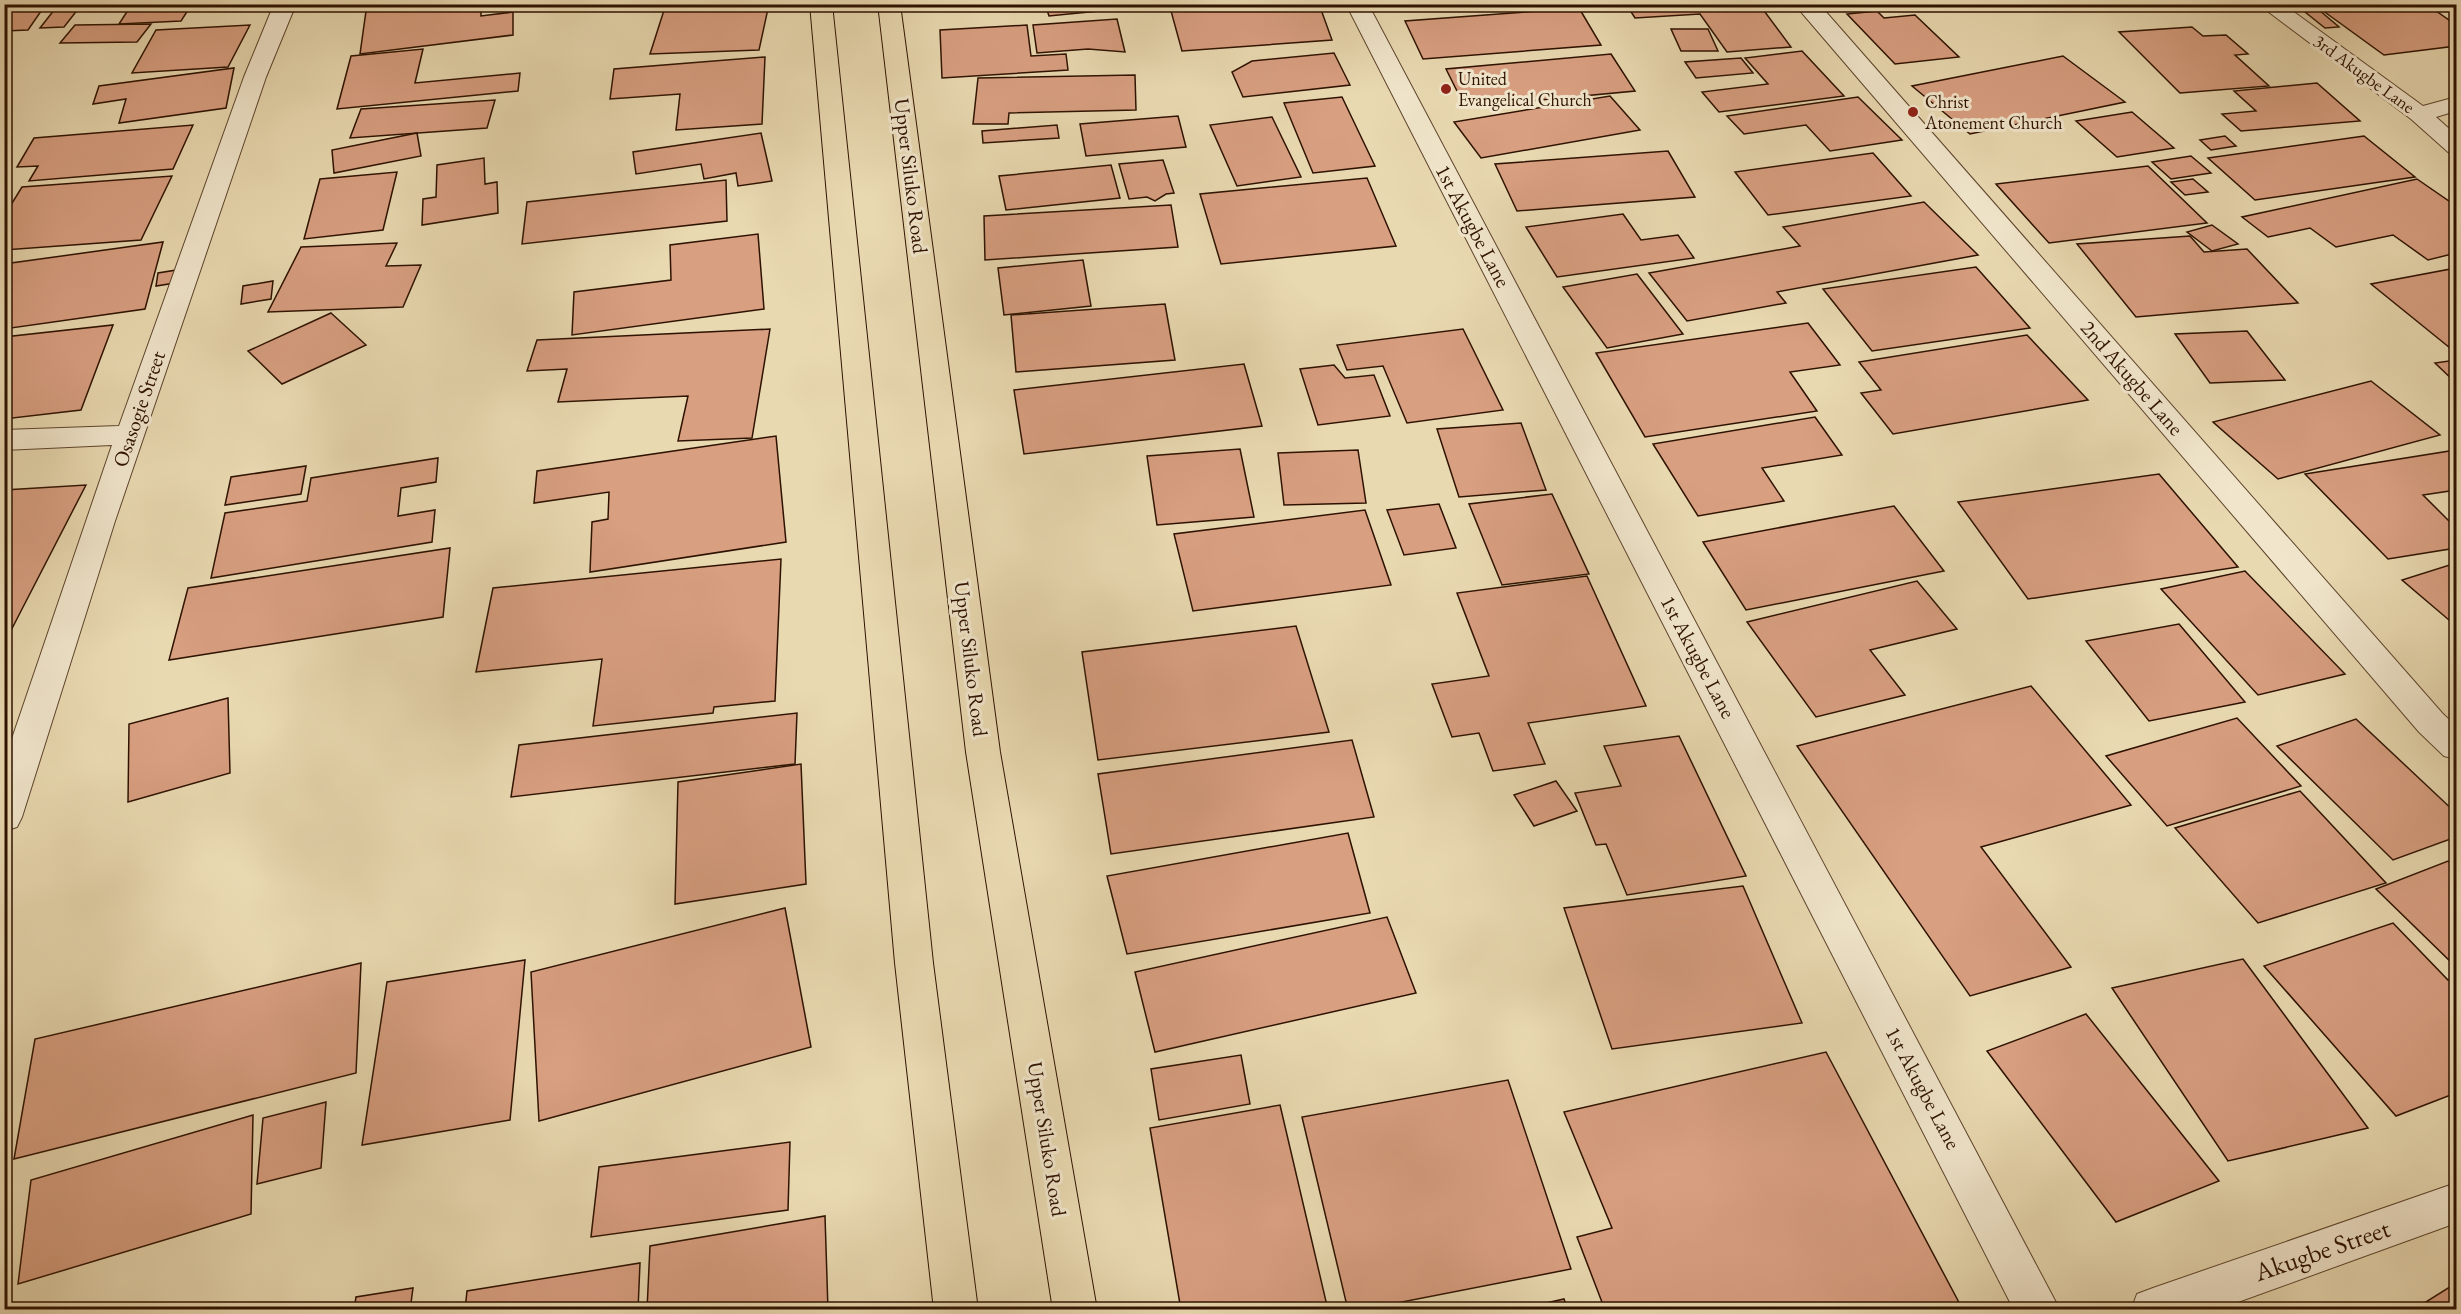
<svg xmlns="http://www.w3.org/2000/svg" width="2461" height="1314" viewBox="0 0 2461 1314" font-family="'EB Garamond',serif">
<rect width="100%" height="100%" fill="#e9d9b1"/>
<filter id="stains"><feTurbulence type="fractalNoise" baseFrequency=".00333" numOctaves="4"/><feColorMatrix values="0 0 0 0 .2 0 0 0 0 .09 0 0 0 0 .02 0 0 0 .5 -.17"/></filter>
<radialGradient id="worn" r=".72"><stop offset=".6" stop-color="#630" stop-opacity="0"/><stop offset="1" stop-color="#630" stop-opacity=".3"/></radialGradient>
<g fill="#d89f81" stroke="#2e1200" stroke-width="1.5">
<polygon points="4,4 46,4 28,30 4,31"/>
<polygon points="82,4 64,27 40,28 58,5"/>
<polygon points="132,4 192,4 181,21 119,24"/>
<polygon points="367,4 481,4 481,16 513,12 513,35 360,54"/>
<polygon points="485,4 537,4 534,11 482,11"/>
<polygon points="666,4 769,4 759,50 650,54"/>
<polygon points="1045,4 1118,4 1119,9 1049,16"/>
<polygon points="1140,4 1193,4 1142,10"/>
<polygon points="1261,4 1319,4 1332,40 1182,51 1171,11"/>
<polygon points="1416,4 1480,4 1481,8 1416,7"/>
<polygon points="1626,4 1759,4 1791,47 1727,52 1700,14 1635,18"/>
<polygon points="2364,4 2426,4 2456,25 2456,46 2384,55 2322,10"/>
<polygon points="1579,8 1601,45 1423,59 1405,21"/>
<polygon points="2319,10 2339,27 2325,28 2305,12"/>
<polygon points="1877,11 1884,18 1915,15 1959,57 1895,64 1847,14"/>
<polygon points="1117,19 1125,52 1088,49 1037,53 1033,25"/>
<polygon points="151,24 137,42 60,43 75,25"/>
<polygon points="250,25 228,67 132,73 156,30"/>
<polygon points="1027,25 1031,56 1066,54 1068,70 942,78 940,30"/>
<polygon points="2192,27 2203,36 2226,35 2248,54 2235,55 2269,86 2180,93 2119,32"/>
<polygon points="1671,29 1708,29 1718,51 1681,51"/>
<polygon points="423,49 415,83 520,73 518,91 337,109 351,56"/>
<polygon points="1802,51 1844,96 1719,112 1702,92 1768,84 1745,58"/>
<polygon points="1334,53 1350,85 1243,97 1232,72 1252,61"/>
<polygon points="1611,54 1635,91 1465,107 1446,69"/>
<polygon points="2063,56 2125,102 1970,134 1912,86"/>
<polygon points="765,57 762,124 676,130 680,94 610,99 614,69"/>
<polygon points="1741,58 1753,73 1696,78 1685,62"/>
<polygon points="234,68 226,108 119,123 126,99 93,104 99,86"/>
<polygon points="1135,75 1136,110 1009,113 1008,124 973,124 978,78"/>
<polygon points="2317,83 2360,121 2241,131 2222,114 2256,111 2234,91"/>
<polygon points="1610,96 1640,130 1481,158 1454,122"/>
<polygon points="1342,97 1375,166 1313,173 1284,103"/>
<polygon points="1858,97 1902,140 1830,151 1806,125 1744,134 1727,116"/>
<polygon points="495,100 487,128 350,138 361,109"/>
<polygon points="2132,112 2174,148 2117,157 2076,121"/>
<polygon points="1178,116 1186,147 1086,156 1080,124"/>
<polygon points="1272,117 1301,177 1237,186 1210,125"/>
<polygon points="193,125 173,169 29,181 38,166 17,167 34,138"/>
<polygon points="1057,125 1059,138 983,143 982,131"/>
<polygon points="417,133 421,156 334,173 332,150"/>
<polygon points="761,133 772,181 738,186 736,173 704,179 701,164 636,174 633,152"/>
<polygon points="2225,136 2236,146 2211,150 2200,140"/>
<polygon points="2364,136 2415,177 2255,200 2208,158"/>
<polygon points="1668,151 1695,197 1517,211 1495,164"/>
<polygon points="1873,153 1911,196 1768,215 1735,172"/>
<polygon points="2191,156 2211,173 2171,179 2152,162"/>
<polygon points="484,158 485,184 497,182 498,213 422,225 423,199 436,197 437,165"/>
<polygon points="1163,160 1174,193 1166,194 1155,201 1147,197 1129,199 1119,164"/>
<polygon points="1111,165 1120,198 1006,210 999,176"/>
<polygon points="2148,166 2207,223 2049,243 1996,184"/>
<polygon points="397,172 383,230 304,239 320,179"/>
<polygon points="172,176 141,240 4,250 4,216 22,187"/>
<polygon points="1367,178 1396,246 1221,264 1200,194"/>
<polygon points="2193,179 2208,192 2185,195 2171,182"/>
<polygon points="2417,179 2456,206 2456,253 2428,260 2393,235 2336,247 2310,228 2268,237 2242,217"/>
<polygon points="726,180 727,221 522,244 527,202"/>
<polygon points="1924,202 1978,255 1777,292 1786,303 1687,321 1649,273 1800,246 1783,227"/>
<polygon points="1171,205 1178,247 985,260 984,216"/>
<polygon points="1623,214 1641,240 1678,235 1694,258 1557,277 1526,227"/>
<polygon points="2212,225 2238,244 2212,251 2187,232"/>
<polygon points="758,234 764,309 572,335 574,292 671,280 670,245"/>
<polygon points="2190,236 2204,252 2247,249 2298,303 2136,317 2077,244"/>
<polygon points="163,242 145,309 4,329 4,313 7,313 11,301 4,302 4,264"/>
<polygon points="397,243 386,266 421,265 403,307 268,312 301,247"/>
<polygon points="1083,260 1091,306 1004,315 998,268"/>
<polygon points="1976,267 2030,328 1872,351 1823,289"/>
<polygon points="2456,268 2455,352 2371,284"/>
<polygon points="183,269 181,282 156,286 158,273"/>
<polygon points="1637,274 1683,334 1607,348 1563,287"/>
<polygon points="273,281 271,299 241,304 243,286"/>
<polygon points="1165,304 1175,360 1016,372 1011,315"/>
<polygon points="331,313 366,345 282,384 248,351"/>
<polygon points="1808,323 1840,365 1790,372 1817,411 1645,437 1596,353"/>
<polygon points="113,325 81,410 4,419 4,337"/>
<polygon points="770,329 752,438 678,441 688,396 558,402 567,369 527,371 537,340"/>
<polygon points="1463,329 1503,410 1407,423 1383,366 1347,370 1337,345"/>
<polygon points="2247,331 2285,380 2210,383 2175,334"/>
<polygon points="2027,335 2088,400 1893,434 1861,393 1881,390 1859,362"/>
<polygon points="2456,360 2456,383 2435,363"/>
<polygon points="1244,364 1262,426 1024,454 1014,390"/>
<polygon points="1334,365 1345,378 1374,375 1390,416 1318,425 1300,369"/>
<polygon points="2371,381 2440,435 2278,479 2213,422"/>
<polygon points="1815,417 1842,455 1762,468 1784,501 1698,516 1653,444"/>
<polygon points="1521,423 1546,490 1459,497 1437,429"/>
<polygon points="776,436 786,542 590,572 592,522 608,519 609,492 534,503 537,471"/>
<polygon points="1240,449 1254,517 1157,525 1147,456"/>
<polygon points="1358,450 1366,503 1284,505 1278,453"/>
<polygon points="2456,450 2456,490 2423,495 2456,528 2456,548 2388,559 2305,474"/>
<polygon points="438,458 436,482 401,488 398,516 435,510 432,542 211,578 225,513 307,501 311,478"/>
<polygon points="306,466 301,494 225,505 231,477"/>
<polygon points="2159,474 2238,567 2028,599 1958,502"/>
<polygon points="86,485 4,644 4,490"/>
<polygon points="1552,494 1589,574 1502,585 1469,504"/>
<polygon points="1439,504 1456,548 1404,555 1387,510"/>
<polygon points="1894,506 1944,571 1746,610 1703,542"/>
<polygon points="1365,510 1391,585 1193,611 1174,534"/>
<polygon points="450,548 443,617 169,660 188,588"/>
<polygon points="781,559 775,701 714,707 713,713 593,726 602,659 476,672 493,588"/>
<polygon points="2456,563 2456,626 2402,580"/>
<polygon points="2245,571 2345,674 2258,695 2161,589"/>
<polygon points="1587,576 1646,706 1528,723 1545,764 1493,771 1479,733 1452,737 1432,684 1489,676 1457,593"/>
<polygon points="1917,581 1957,629 1870,650 1905,695 1816,717 1747,622"/>
<polygon points="2179,624 2245,702 2149,721 2086,641"/>
<polygon points="1296,626 1329,732 1098,760 1082,652"/>
<polygon points="2031,686 2131,805 1981,847 2071,967 1970,996 1797,746"/>
<polygon points="228,698 230,773 128,802 129,724"/>
<polygon points="797,713 795,764 511,797 519,745"/>
<polygon points="2237,718 2301,786 2167,826 2106,756"/>
<polygon points="2356,719 2456,813 2456,837 2393,860 2277,746"/>
<polygon points="1679,736 1746,876 1627,895 1606,844 1596,845 1575,793 1621,786 1604,746"/>
<polygon points="1352,740 1374,817 1111,854 1098,774"/>
<polygon points="801,764 806,884 675,904 678,782"/>
<polygon points="1556,781 1577,811 1534,826 1514,795"/>
<polygon points="2300,791 2386,883 2258,923 2175,828"/>
<polygon points="1348,833 1370,913 1127,954 1107,876"/>
<polygon points="2448,861 2456,868 2456,961 2452,963 2376,889"/>
<polygon points="1743,886 1802,1023 1612,1049 1564,908"/>
<polygon points="785,908 811,1047 539,1121 531,972"/>
<polygon points="1387,917 1416,993 1155,1052 1135,972"/>
<polygon points="2393,923 2448,980 2456,976 2456,1093 2396,1116 2264,966"/>
<polygon points="2243,959 2368,1128 2228,1161 2112,988"/>
<polygon points="525,960 510,1120 362,1145 387,982"/>
<polygon points="361,963 356,1073 14,1159 35,1039"/>
<polygon points="2086,1014 2219,1181 2116,1222 1987,1051"/>
<polygon points="1826,1052 1963,1310 1605,1310 1577,1237 1612,1228 1564,1112"/>
<polygon points="1241,1055 1250,1104 1159,1120 1151,1069"/>
<polygon points="1508,1080 1571,1269 1361,1310 1348,1310 1302,1117"/>
<polygon points="326,1102 321,1168 257,1184 263,1118"/>
<polygon points="1280,1105 1328,1310 1181,1310 1150,1128"/>
<polygon points="253,1115 251,1214 18,1284 31,1180"/>
<polygon points="790,1142 788,1210 591,1237 599,1167"/>
<polygon points="825,1216 828,1310 647,1310 650,1246"/>
<polygon points="640,1263 638,1310 465,1310 467,1291"/>
<polygon points="2456,1283 2456,1310 2413,1310"/>
<polygon points="413,1288 410,1310 354,1310 356,1297"/>
<polygon points="1564,1299 1568,1310 1515,1310"/>
</g>
<g fill="none" stroke-linecap="round" stroke-linejoin="round">
<g stroke="#5d442c" stroke-width="2">
<g id="minor">
<polygon points="274,4 296,4 266,77 115,521 22,817 17,827 4,831 4,762 112,445 4,450 4,430 119,426 244,77"/>
<polygon points="1346,4 1368,4 2060,1310 2014,1310"/>
<polygon points="1802,4 1819,4 2443,714 2456,726 2456,759 2444,756 2419,732 1802,13 1799,8"/>
<polygon points="2258,4 2283,4 2423,106 2456,97 2456,111 2436,117 2456,135 2456,154 2448,152 2411,119"/>
<polygon points="2456,1183 2456,1223 2216,1310 2131,1310 2137,1294 2153,1288"/>
</g>
</g>
<g stroke="#2e1200" stroke-width="2">
<g id="primary">
<polygon points="810,4 832,4 933,963 978,1310 934,1310 895,963"/>
<polygon points="878,4 900,4 1000,752 1097,1310 1053,1310 966,752"/>
</g>
</g>
<use href="#minor" fill="#f1e6cc" fill-rule="evenodd"/>
<use href="#primary" fill="#e9d9b1" fill-rule="evenodd"/>
</g>
<g fill="#8f2418" stroke="#f1e6cc" stroke-width="2">
<circle cx="1446" cy="89" r="6"/>
<circle cx="1913" cy="112" r="6"/>
</g>
<g text-anchor="middle" stroke-width="6" stroke-linejoin="round" paint-order="stroke">
<g font-size="18" fill="#2e1200" stroke="#f1e6cc">
<text transform="translate(2364 74) rotate(36)" y="6">3rd Akugbe Lane</text>
</g>
<g font-size="18" fill="#2e1200" stroke="#f1e6cc" text-anchor="start">
<text x="1458" y="85">United<tspan x="1458" dy="21">Evangelical Church</tspan></text>
<text x="1925" y="108">Christ<tspan x="1925" dy="21">Atonement Church</tspan></text>
</g>
<g font-size="21" fill="#2e1200" stroke="#f1e6cc">
<text transform="translate(911 176) rotate(83)" y="7">Upper Siluko Road</text>
<text transform="translate(1473 226) rotate(62)" y="7">1st Akugbe Lane</text>
<text transform="translate(2132 378) rotate(49)" y="7">2nd Akugbe Lane</text>
<text transform="translate(139 409) rotate(-71)" y="7">Osasogie Street</text>
<text transform="translate(1698 657) rotate(62)" y="7">1st Akugbe Lane</text>
<text transform="translate(971 659) rotate(83)" y="7">Upper Siluko Road</text>
<text transform="translate(1923 1088) rotate(62)" y="7">1st Akugbe Lane</text>
<text transform="translate(1047 1139) rotate(81)" y="7">Upper Siluko Road</text>
</g>
<g font-size="26" fill="#2e1200" stroke="#f1e6cc">
<text transform="translate(2322 1250) rotate(-19)" y="9">Akugbe Street</text>
</g>
</g>
<rect width="2461" height="1314" fill="none" stroke="#e9d9b1" stroke-width="24"/>
<rect x="6" y="6" width="2449" height="1302" fill="none" stroke="#2e1200" stroke-width="3"/>
<rect x="12" y="12" width="2437" height="1290" fill="none" stroke="#2e1200" stroke-width="1.5"/>
<rect width="100%" height="100%" filter="url(#stains)"/>
<rect width="100%" height="100%" fill="url(#worn)"/>
</svg>
